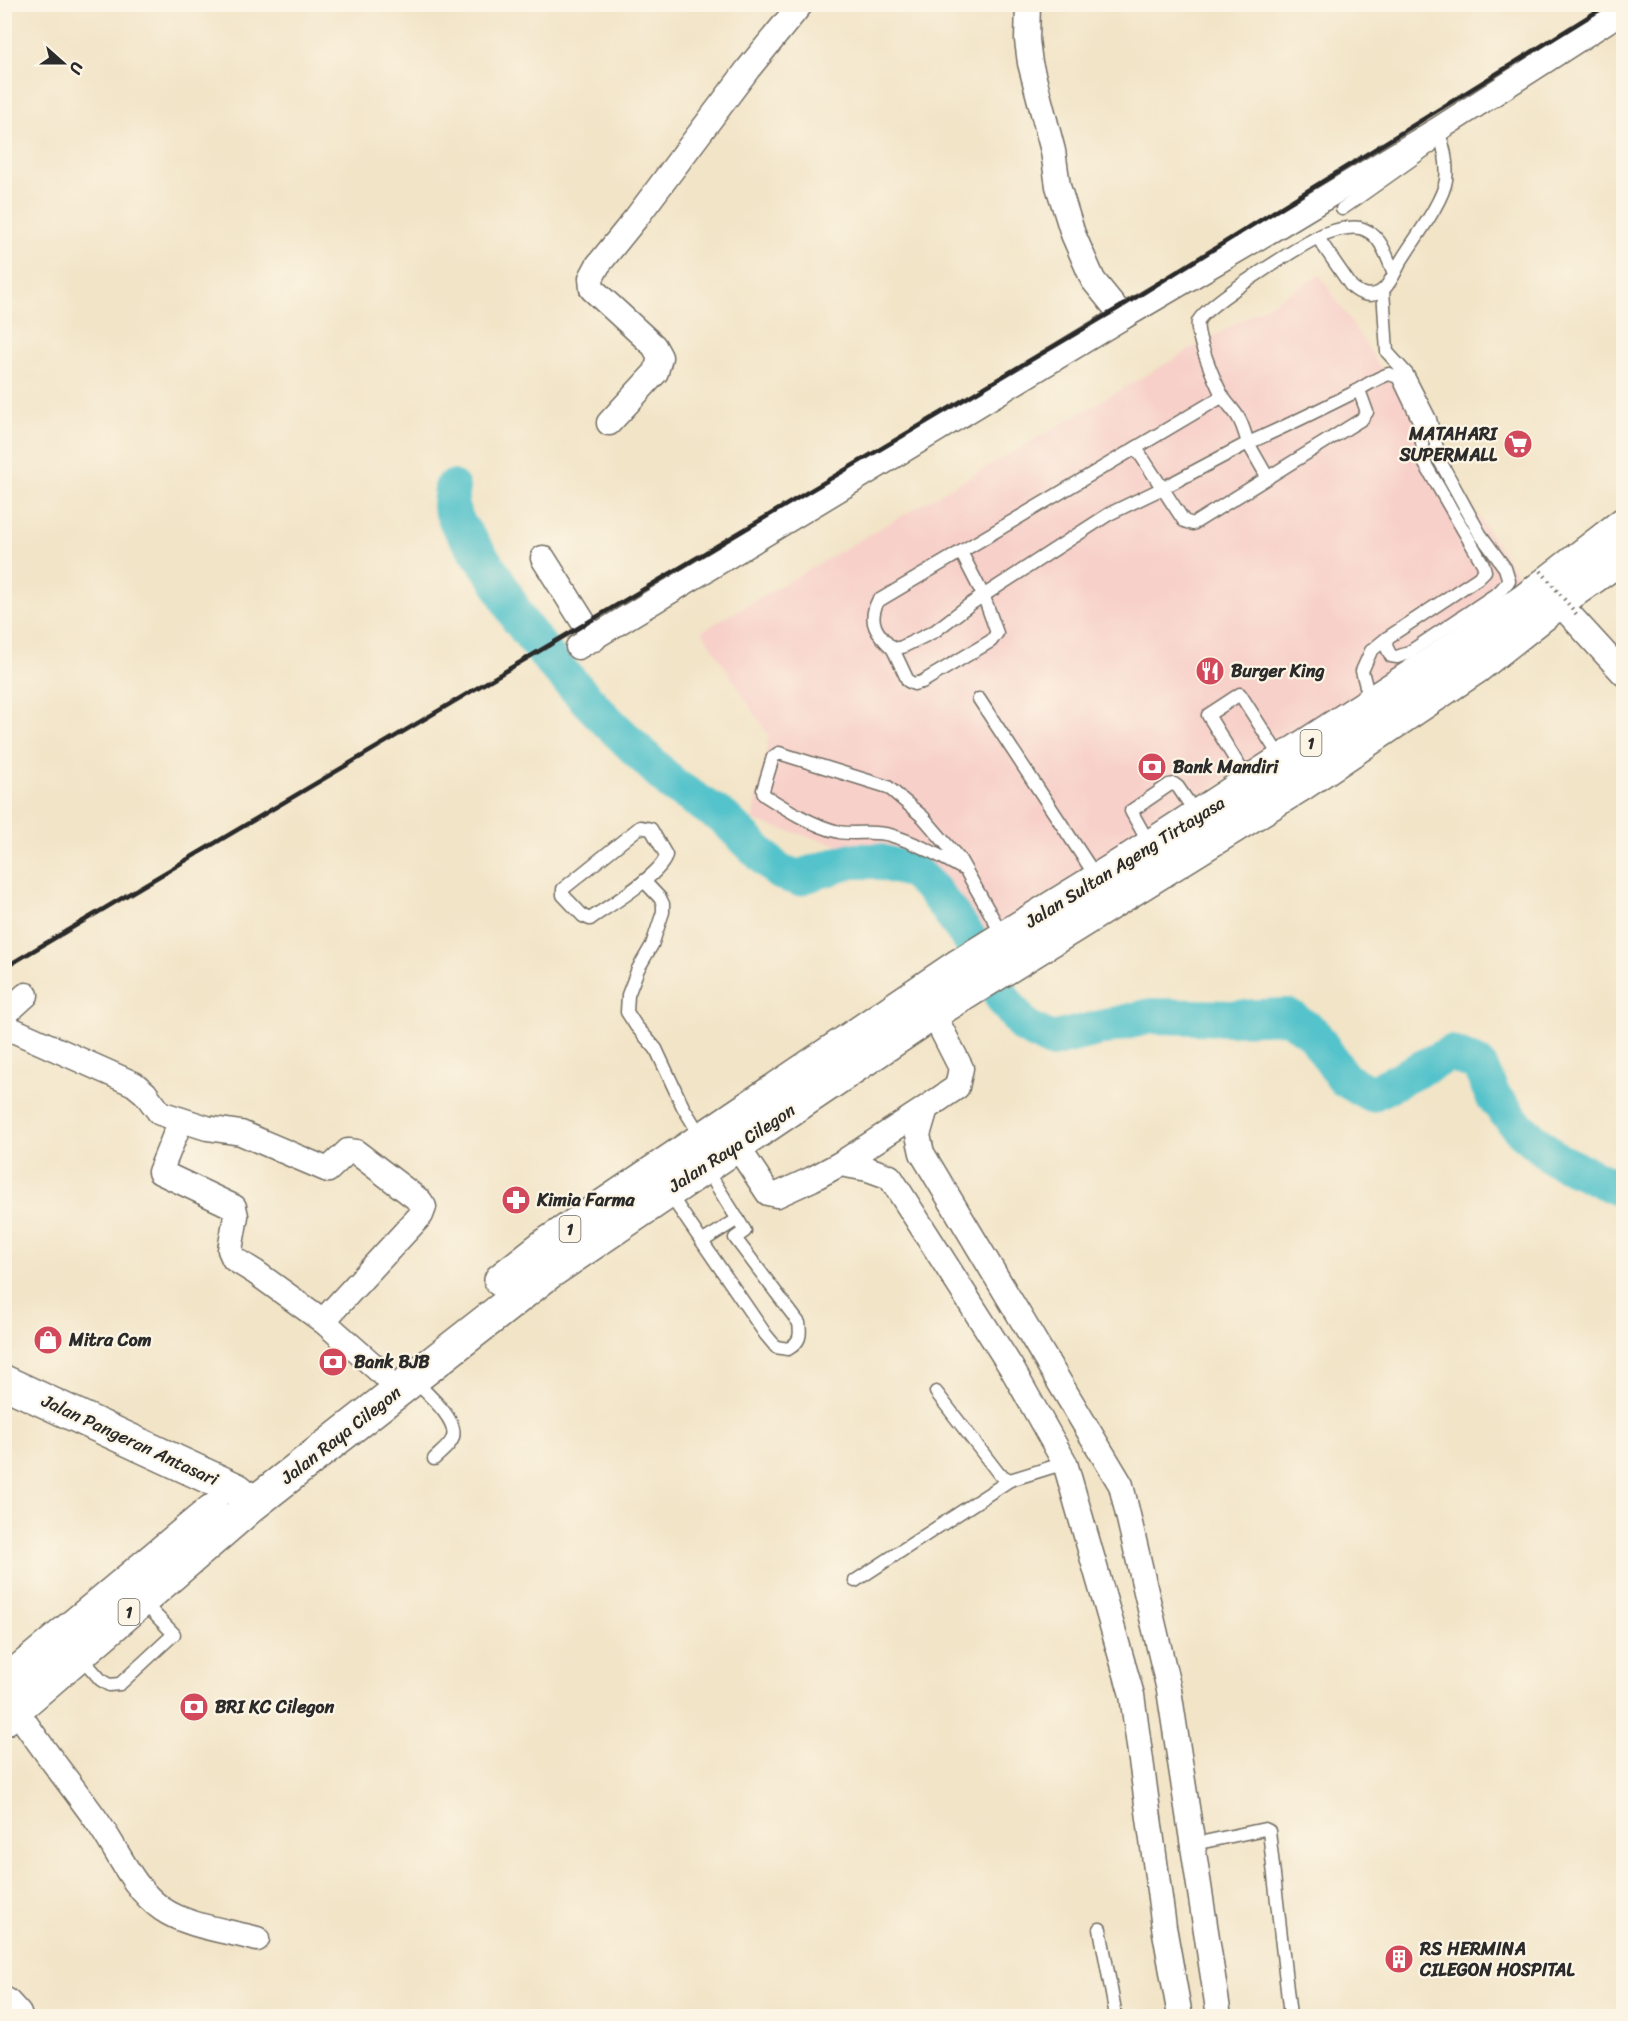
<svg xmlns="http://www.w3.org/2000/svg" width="1628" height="2021" viewBox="0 0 1628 2021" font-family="Sriracha,sans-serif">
<rect width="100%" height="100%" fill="#fcf5e5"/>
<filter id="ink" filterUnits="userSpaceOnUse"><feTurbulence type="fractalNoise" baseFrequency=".0167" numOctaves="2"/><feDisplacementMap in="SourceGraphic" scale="12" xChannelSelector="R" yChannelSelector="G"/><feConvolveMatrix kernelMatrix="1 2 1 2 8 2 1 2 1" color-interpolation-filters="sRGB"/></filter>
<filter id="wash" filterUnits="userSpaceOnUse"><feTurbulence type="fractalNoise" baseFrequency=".008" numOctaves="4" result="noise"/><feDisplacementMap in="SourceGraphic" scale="24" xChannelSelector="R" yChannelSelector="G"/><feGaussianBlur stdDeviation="1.35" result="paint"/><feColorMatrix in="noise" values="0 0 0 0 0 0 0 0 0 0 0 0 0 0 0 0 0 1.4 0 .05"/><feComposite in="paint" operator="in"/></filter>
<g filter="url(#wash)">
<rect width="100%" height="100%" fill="#f2e4c7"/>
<polygon fill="#f7d0c9" points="1320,275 1525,587 961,950 932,871 753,821 769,736 702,631"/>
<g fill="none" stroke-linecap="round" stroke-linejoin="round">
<polyline stroke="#55c3cb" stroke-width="36" points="452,488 450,506 458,524 496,578 519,620 551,661 603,717 673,785 724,818 779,872 797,878 850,861 876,861 913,871 933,890 969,938 1004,1000 1024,1026 1051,1040 1151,1016 1234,1018 1288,1016 1313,1033 1344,1079 1371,1094 1451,1053 1479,1065 1493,1096 1518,1127 1557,1160 1624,1191"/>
</g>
</g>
<g filter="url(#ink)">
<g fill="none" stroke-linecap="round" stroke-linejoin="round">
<g stroke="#716c62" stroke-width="15">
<g id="lane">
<polyline points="1342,209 1431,146"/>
<path d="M1318 238 1351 286C1360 295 1373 299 1384 289 1391 282 1396 270 1401 261 1413 241 1443 202 1446 180 1448 164 1444 144 1437 130"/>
<polyline points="1383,290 1387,352 1407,374 1430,419 1440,461 1480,534 1505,568 1509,581 1499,592 1408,653 1397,657 1391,656 1386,646 1387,638"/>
<path d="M1223 396 878 601C867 622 877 634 893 649L902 647 935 631 969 605 1109 514 1163 488 1248 443C1245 434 1243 425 1238 417 1234 410 1226 403 1222 395 1215 382 1195 335 1198 322 1202 306 1305 243 1324 234 1335 230 1348 226 1360 228 1381 233 1386 256 1394 273"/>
<polyline points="1136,448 1184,521 1193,524 1362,419 1367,412 1359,390"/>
<path d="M1268 478 1248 443C1283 428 1317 411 1351 394 1364 387 1376 378 1389 374L1398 377 1419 421 1425 464 1483 564 1485 571 1478 578 1387 638 1371 651 1362 671 1367 690 1373 699"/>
<polyline points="893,649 908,681 914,684 922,682 991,641 997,633 984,597 961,552"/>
<polyline points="979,699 1097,878"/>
<polyline points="1249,782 1208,715 1240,694 1282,760"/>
<path d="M640 827 651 829 666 855C663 874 607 907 590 919L583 916 563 895V889Z"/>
<polyline points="1150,845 1131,811 1169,785 1174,784 1178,787 1197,815"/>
<path d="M965 870C940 856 917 843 890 835 874 830 855 835 839 832 813 826 786 809 764 795L763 790 773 757 779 753 888 787 923 817 960 860 1003 936"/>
<polyline points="644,881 660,898 663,904 663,912 652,945 638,969 628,995 627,1012 636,1026 656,1049 683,1107 702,1138"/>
<path d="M668 1192 766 1335 776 1347 788 1349C800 1342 801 1336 799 1323L735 1238 745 1231 705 1167"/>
<polyline points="703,1241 738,1219"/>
<path d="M413 1379C425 1392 458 1419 453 1437 451 1445 440 1453 434 1459"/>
<polyline points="936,1392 999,1474 1010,1480 1065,1463"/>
<polyline points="855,1581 1010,1480"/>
<polyline points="79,1655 101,1680 109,1685 120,1684 174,1634 143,1602"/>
<polyline points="1194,1844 1265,1829 1269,1831 1290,2016"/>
<polyline points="1100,1929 1116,2016"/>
</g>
</g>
<g stroke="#716c62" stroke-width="27">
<g id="street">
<polyline points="1028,4 1027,40 1030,63 1053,151 1058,186 1073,234 1093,280 1123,317 1278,226 1437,130 1624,10"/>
<polyline points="609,423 656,372 660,357 654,346 592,289 591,278 598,265 636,218 748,69 801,4"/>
<polyline points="543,558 594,639"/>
<polyline points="1559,603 1624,674"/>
<polyline points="578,647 1123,317"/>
<polyline points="933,1013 961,1068 957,1087 926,1108 918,1135 922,1153 1121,1485 1169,1690 1219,2016"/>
<polyline points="4,1015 26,995"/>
<polyline points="4,1026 134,1084 145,1093 160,1113 207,1128 241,1133 328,1170 348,1151 356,1152 420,1201 424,1207 421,1215 323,1321 383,1374"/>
<polyline points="181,1120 160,1172 234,1207 236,1216 230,1250 234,1259 255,1272 323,1321"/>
<polyline points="737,1146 768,1193 777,1195 812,1179 840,1164 868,1169 890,1177 1011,1367 1065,1463 1132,1695 1164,1927 1180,2016"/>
<polyline points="840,1164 926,1108"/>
<path d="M16 1709C41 1748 70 1783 97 1821 118 1850 131 1887 162 1909 186 1926 228 1931 257 1939"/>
</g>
</g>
<g stroke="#716c62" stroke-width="36">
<g id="secondary">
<polyline points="4,1382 237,1490 253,1504"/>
<polyline points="4,2004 15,2016"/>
</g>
</g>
<g stroke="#716c62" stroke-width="36">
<g id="highway">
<polyline points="501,1280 543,1247 960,965 1128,861 1433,663 1523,602 1624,524"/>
<polyline points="4,1684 212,1511"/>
<polyline points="4,1719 253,1504 548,1273 933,1013 1300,785 1476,667 1570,593 1624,555"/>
</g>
</g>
<use href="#lane" stroke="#fff" stroke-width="12"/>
<use href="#street" stroke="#fff" stroke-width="24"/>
<use href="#secondary" stroke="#fff" stroke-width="33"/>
<use href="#highway" stroke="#fff" stroke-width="33"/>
<polyline stroke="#2b2b2b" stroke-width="4.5" points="4,968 1117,309 1609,4"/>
<polyline stroke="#716c62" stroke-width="4" stroke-dasharray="1.5 4.5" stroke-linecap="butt" points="1541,571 1578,616"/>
</g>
</g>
<defs>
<g id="supermarket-disc" transform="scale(1.5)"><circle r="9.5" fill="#d1495b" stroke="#fcf5e5"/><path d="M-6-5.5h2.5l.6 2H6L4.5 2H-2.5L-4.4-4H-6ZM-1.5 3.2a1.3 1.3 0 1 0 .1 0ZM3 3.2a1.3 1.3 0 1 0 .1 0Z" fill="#fff"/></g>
<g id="restaurant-disc" transform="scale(1.5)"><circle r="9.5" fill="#d1495b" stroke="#fcf5e5"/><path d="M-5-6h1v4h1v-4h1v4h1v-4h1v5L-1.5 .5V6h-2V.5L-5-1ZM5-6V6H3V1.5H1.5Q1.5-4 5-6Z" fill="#fff"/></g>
<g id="bank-disc" transform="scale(1.5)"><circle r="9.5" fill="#d1495b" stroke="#fcf5e5"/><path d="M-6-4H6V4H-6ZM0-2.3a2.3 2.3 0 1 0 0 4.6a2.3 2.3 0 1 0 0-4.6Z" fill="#fff"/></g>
<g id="pharmacy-disc" transform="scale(1.5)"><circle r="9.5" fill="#d1495b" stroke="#fcf5e5"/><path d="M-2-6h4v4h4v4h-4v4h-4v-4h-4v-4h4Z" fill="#fff"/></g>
<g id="shop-disc" transform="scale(1.5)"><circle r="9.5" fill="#d1495b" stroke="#fcf5e5"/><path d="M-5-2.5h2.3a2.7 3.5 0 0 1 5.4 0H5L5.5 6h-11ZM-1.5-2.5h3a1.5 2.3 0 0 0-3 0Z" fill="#fff"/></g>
<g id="building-disc" transform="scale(1.5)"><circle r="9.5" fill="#d1495b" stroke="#fcf5e5"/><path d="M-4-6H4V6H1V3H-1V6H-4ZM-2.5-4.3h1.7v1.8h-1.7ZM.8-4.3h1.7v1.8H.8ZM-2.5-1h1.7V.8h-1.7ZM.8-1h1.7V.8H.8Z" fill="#fff"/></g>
</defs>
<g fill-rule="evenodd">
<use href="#supermarket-disc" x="1518" y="444"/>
<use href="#restaurant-disc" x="1210" y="671"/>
<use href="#bank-disc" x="1152" y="767"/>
<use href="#pharmacy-disc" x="516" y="1200"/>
<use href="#shop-disc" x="48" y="1340"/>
<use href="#bank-disc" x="333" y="1362"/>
<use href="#bank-disc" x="194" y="1707"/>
<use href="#building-disc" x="1399" y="1959"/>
</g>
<g text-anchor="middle" stroke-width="4.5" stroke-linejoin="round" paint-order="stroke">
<g fill="#fcf5e5" stroke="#6a6863" stroke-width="1.5">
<rect x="1300.5" y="730" width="21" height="26" rx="4.5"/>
<rect x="559.5" y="1216" width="21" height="26" rx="4.5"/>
<rect x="118.5" y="1599" width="21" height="26" rx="4.5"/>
</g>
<g font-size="16" font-weight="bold" fill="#2b2b2b">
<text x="1311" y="749">1</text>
<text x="570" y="1235">1</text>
<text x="129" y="1618">1</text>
</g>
<g font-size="18" font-weight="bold" fill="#2b2b2b" stroke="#fcf5e5" text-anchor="start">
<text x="1497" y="440" text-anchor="end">MATAHARI<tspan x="1497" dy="21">SUPERMALL</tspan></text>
<text x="1231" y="677">Burger King</text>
<text x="1173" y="773">Bank Mandiri</text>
<text x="537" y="1206">Kimia Farma</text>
<text x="69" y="1346">Mitra Com</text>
<text x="354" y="1368">Bank BJB</text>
<text x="215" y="1713">BRI KC Cilegon</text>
<text x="1420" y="1955">RS HERMINA<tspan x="1420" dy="21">CILEGON HOSPITAL</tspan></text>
</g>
<g font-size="18" fill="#2b2b2b" stroke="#fcf5e5">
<text transform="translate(1125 862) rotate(-32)" y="6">Jalan Sultan Ageng Tirtayasa</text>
<text transform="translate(732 1148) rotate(-33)" y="6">Jalan Raya Cilegon</text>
<text transform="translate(341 1435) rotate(-38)" y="6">Jalan Raya Cilegon</text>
<text transform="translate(130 1440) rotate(25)" y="6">Jalan Pangeran Antasari</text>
</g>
</g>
<rect width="1628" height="2021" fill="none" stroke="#fcf5e5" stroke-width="24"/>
<g transform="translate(63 63) rotate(111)" stroke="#fcf5e5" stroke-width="4.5" paint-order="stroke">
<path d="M0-4.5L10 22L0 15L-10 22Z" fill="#2b2b2b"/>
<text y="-9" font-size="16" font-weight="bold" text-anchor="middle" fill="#2b2b2b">U</text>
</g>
</svg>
